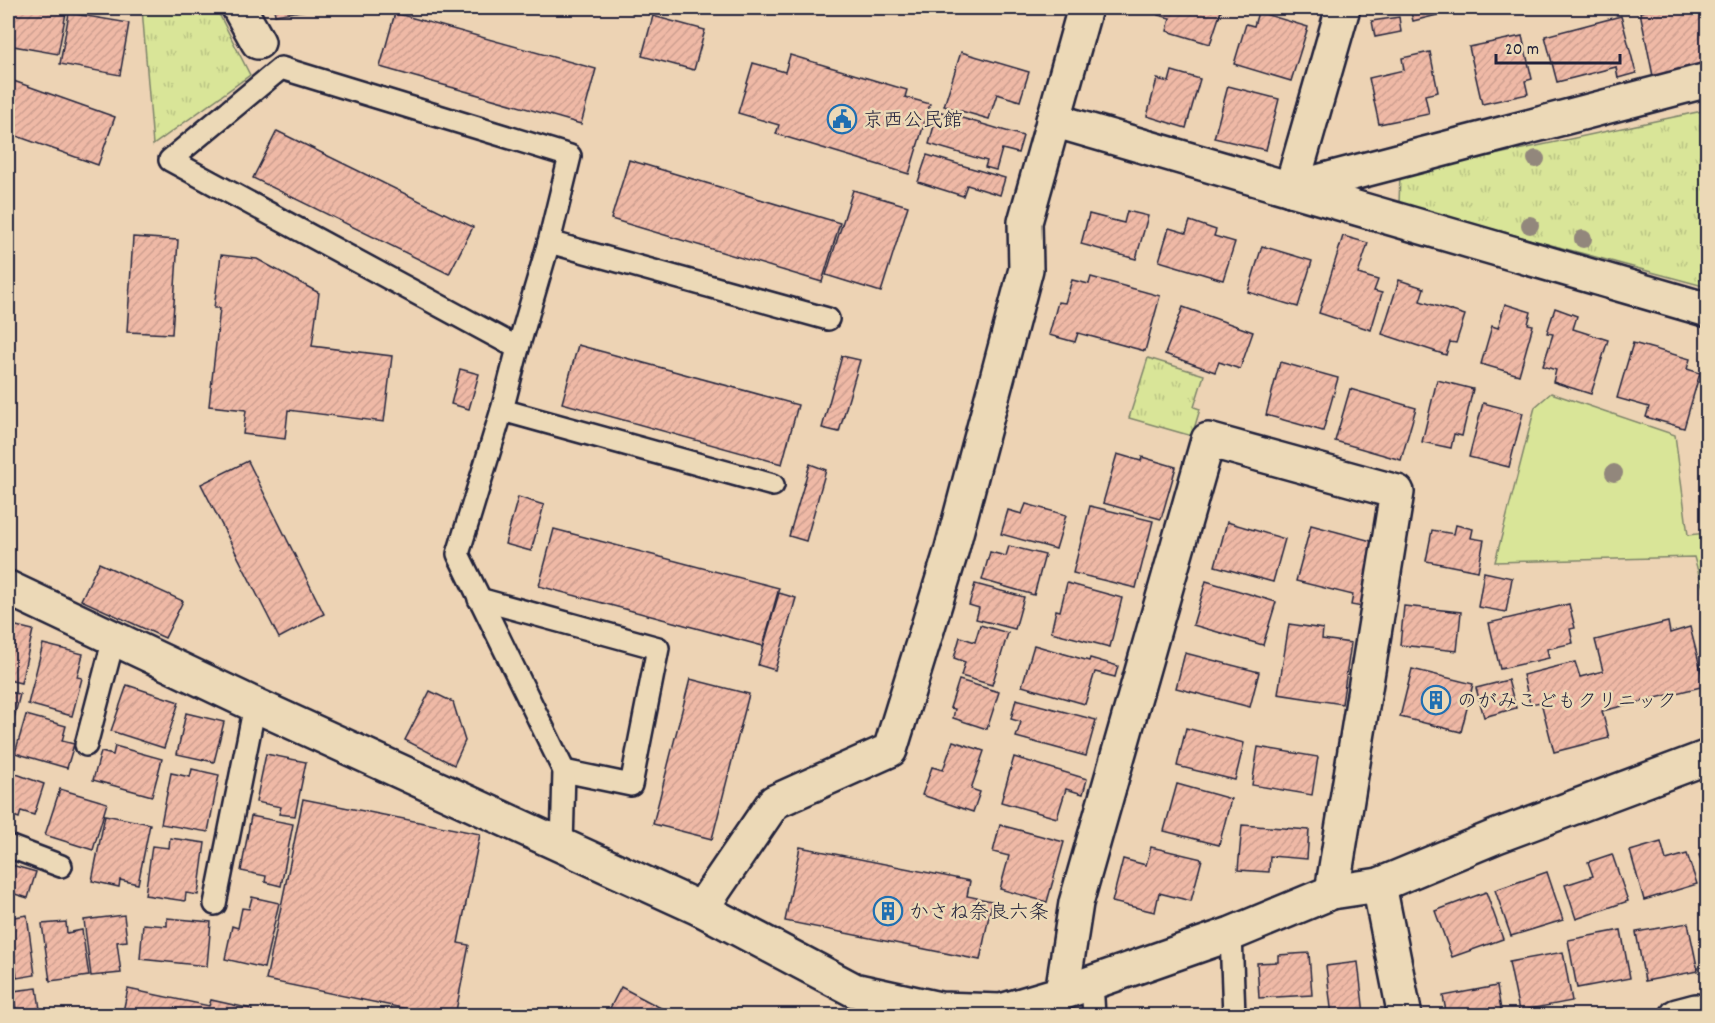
<svg xmlns="http://www.w3.org/2000/svg" width="1715" height="1023" viewBox="0 0 1715 1023" font-family="Dekko,'Klee One',sans-serif">
<defs>
<pattern id="park-tufts" width="24" height="20" patternUnits="userSpaceOnUse" patternTransform="scale(1.5)"><rect width="24" height="20" fill="#d9e598"/><path d="M3 7l-1-3M5 7V3M7 7l1-3M15 17l-1-3M17 17v-4M19 17l1-3" fill="none" stroke="#bac484"/></pattern>
<pattern id="building-hatch" width="6" height="6" patternUnits="userSpaceOnUse" patternTransform="scale(1.5)"><rect width="6" height="6" fill="#efb9a6"/><path d="M-1 1l2-2M0 6l6-6M5 7l2-2" fill="none" stroke="#cd9f90"/></pattern>
</defs>
<rect width="100%" height="100%" fill="#edd3b4"/>
<filter id="ink" filterUnits="userSpaceOnUse"><feTurbulence type="fractalNoise" baseFrequency=".0167" numOctaves="2"/><feDisplacementMap in="SourceGraphic" scale="12" xChannelSelector="R" yChannelSelector="G"/><feConvolveMatrix kernelMatrix="1 2 1 2 8 2 1 2 1" color-interpolation-filters="sRGB"/></filter>
<g filter="url(#ink)">
<polygon fill="#d9e598" stroke="#7e846a" stroke-width="1.5" points="1551,393 1675,435 1688,535 1707,533 1707,603 1694,557 1495,562 1535,407"/>
<g fill="url(#park-tufts)" stroke="#7e846a" stroke-width="1.5">
<polygon points="142,8 216,8 250,75 153,145"/>
<polygon points="1707,110 1707,287 1399,204 1400,175"/>
<polygon points="1148,358 1204,375 1194,407 1200,409 1192,436 1129,418"/>
</g>
<g fill="url(#building-hatch)" stroke="#22223b" stroke-width="1.5">
<polygon points="8,8 67,8 58,54 8,45"/>
<polygon points="274,8 320,8 275,15"/>
<polygon points="631,8 665,8 632,13"/>
<polygon points="1160,8 1222,8 1210,44 1167,31 1170,18 1158,15"/>
<polygon points="1410,8 1465,8 1413,21"/>
<polygon points="1663,8 1704,8 1708,24 1708,52 1702,53 1705,65 1653,76 1640,12"/>
<polygon points="1258,12 1308,27 1291,81 1234,64 1246,24 1254,26"/>
<polygon points="69,13 129,23 120,75 60,64"/>
<polygon points="395,13 596,69 581,124 380,67"/>
<polygon points="653,16 705,30 694,70 642,56"/>
<polygon points="1621,16 1636,73 1618,78 1616,67 1557,82 1545,36"/>
<polygon points="1399,17 1401,32 1375,37 1372,21"/>
<polygon points="1522,36 1532,79 1525,81 1528,94 1482,104 1469,47"/>
<polygon points="961,52 1029,72 1020,101 997,94 989,119 944,106"/>
<polygon points="1430,52 1438,92 1425,95 1429,114 1379,124 1369,78 1404,70 1402,58"/>
<polygon points="790,55 907,90 905,97 930,104 909,174 776,134 779,125 738,113 753,63 785,72"/>
<polygon points="1172,71 1200,79 1186,128 1147,116 1157,79 1169,82"/>
<polygon points="8,79 115,117 98,165 8,133"/>
<polygon points="1228,86 1279,99 1266,150 1214,138"/>
<polygon points="938,111 1023,136 1018,153 1002,149 996,170 985,167 987,161 929,144"/>
<polygon points="277,131 473,227 449,274 253,178"/>
<polygon points="927,155 1005,178 1000,195 967,185 963,196 918,182"/>
<polygon points="629,160 840,223 822,282 611,219"/>
<polygon points="853,190 908,206 881,292 826,275"/>
<polygon points="1127,211 1148,216 1136,259 1081,244 1089,214 1124,223"/>
<polygon points="1190,221 1216,230 1214,236 1235,242 1223,280 1159,261 1169,228 1186,233"/>
<polygon points="1343,236 1368,243 1358,274 1378,280 1374,291 1382,293 1371,330 1319,313"/>
<polygon points="133,237 178,240 172,334 127,332"/>
<polygon points="1262,246 1312,261 1298,307 1248,292"/>
<polygon points="221,255 257,259 319,293 312,346 392,356 384,422 288,410 285,439 243,434 246,410 209,406 220,308 214,308"/>
<polygon points="1091,277 1160,296 1145,351 1078,333 1075,342 1049,335 1058,302 1065,303 1072,280 1089,284"/>
<polygon points="1399,280 1424,288 1420,301 1465,315 1456,343 1450,342 1446,355 1382,334"/>
<polygon points="1505,304 1531,312 1528,324 1533,325 1519,375 1481,364 1492,326 1498,328"/>
<polygon points="1183,307 1253,332 1240,369 1219,362 1215,372 1165,354"/>
<polygon points="1555,308 1577,316 1573,329 1608,340 1591,394 1553,382 1556,370 1543,366 1553,334 1547,333"/>
<polygon points="1633,343 1690,359 1687,369 1700,373 1684,428 1646,417 1649,407 1617,398"/>
<polygon points="578,345 798,405 782,464 562,403"/>
<polygon points="842,356 860,360 839,432 822,428"/>
<polygon points="1280,362 1338,378 1323,431 1266,415"/>
<polygon points="460,369 479,374 469,409 451,404"/>
<polygon points="1437,380 1473,389 1462,436 1454,434 1451,448 1422,442"/>
<polygon points="1350,389 1416,408 1401,460 1335,441"/>
<polygon points="1483,403 1523,413 1509,467 1469,457"/>
<polygon points="1117,454 1141,461 1142,457 1176,467 1161,519 1103,503"/>
<polygon points="248,461 324,614 279,638 201,484"/>
<polygon points="810,464 826,470 806,541 789,536"/>
<polygon points="518,497 544,505 531,551 505,544"/>
<polygon points="1026,504 1066,515 1056,549 1001,534 1008,510 1022,514"/>
<polygon points="1090,506 1153,521 1136,588 1073,573"/>
<polygon points="1227,522 1285,539 1273,582 1215,566"/>
<polygon points="1311,525 1379,543 1362,607 1351,605 1353,595 1296,581"/>
<polygon points="1456,525 1473,529 1471,538 1484,540 1478,571 1426,561 1432,530 1454,534"/>
<polygon points="554,529 779,588 763,646 539,586"/>
<polygon points="1009,546 1045,555 1034,595 982,580 990,552 1006,556"/>
<polygon points="99,563 183,601 165,638 81,600"/>
<polygon points="1484,572 1512,578 1506,612 1478,607"/>
<polygon points="1206,581 1276,602 1263,645 1193,625"/>
<polygon points="1067,583 1122,598 1110,647 1051,632 1056,610 1060,611"/>
<polygon points="975,584 1024,597 1015,629 976,619 979,608 969,605"/>
<polygon points="779,593 796,598 775,670 758,665"/>
<polygon points="1569,604 1575,628 1570,629 1573,643 1547,649 1549,658 1500,669 1489,623"/>
<polygon points="1404,606 1461,612 1457,651 1400,645"/>
<polygon points="1668,622 1670,633 1690,627 1705,686 1602,711 1609,738 1554,752 1541,702 1530,704 1523,675 1575,662 1580,677 1603,671 1595,640"/>
<polygon points="8,624 33,630 21,683 8,680"/>
<polygon points="1289,624 1323,629 1322,639 1351,643 1342,704 1278,694"/>
<polygon points="980,625 1008,633 992,685 961,676 965,662 954,658 960,637 975,642"/>
<polygon points="43,644 83,654 77,677 82,678 72,716 28,704"/>
<polygon points="1034,645 1089,661 1090,658 1118,666 1115,677 1095,672 1085,704 1022,686"/>
<polygon points="1185,653 1259,672 1250,707 1176,688"/>
<polygon points="1412,669 1473,684 1461,732 1400,717"/>
<polygon points="690,679 749,694 712,839 653,824"/>
<polygon points="959,680 999,692 987,729 953,718 955,709 950,708"/>
<polygon points="1508,680 1516,708 1484,717 1476,688"/>
<polygon points="127,685 179,702 164,748 111,731"/>
<polygon points="430,691 453,702 465,741 454,765 405,740"/>
<polygon points="8,692 20,694 8,743"/>
<polygon points="1016,699 1096,720 1086,756 1016,737 1021,722 1011,719"/>
<polygon points="186,713 224,722 214,762 177,754"/>
<polygon points="26,715 66,726 62,741 74,744 67,768 15,753"/>
<polygon points="1186,728 1244,743 1235,780 1177,766"/>
<polygon points="953,741 984,751 971,789 980,792 973,812 922,795 932,767 943,770"/>
<polygon points="115,746 162,759 152,796 93,780 101,752 113,755"/>
<polygon points="1258,747 1318,757 1312,795 1252,785"/>
<polygon points="266,754 306,762 295,816 279,814 281,807 256,802"/>
<polygon points="1014,757 1087,779 1083,794 1066,789 1057,818 1001,802"/>
<polygon points="192,769 219,775 208,832 161,824 171,773 190,777"/>
<polygon points="8,771 44,784 34,815 21,811 19,818 8,814"/>
<polygon points="1177,784 1231,799 1219,845 1164,831"/>
<polygon points="60,789 107,803 93,850 45,835"/>
<polygon points="303,799 480,834 458,943 469,945 455,1016 441,1016 266,980"/>
<polygon points="105,815 150,824 138,884 120,880 119,887 92,881"/>
<polygon points="251,816 293,824 281,886 265,882 266,876 241,871"/>
<polygon points="1000,825 1064,842 1047,902 1000,889 1009,856 993,852"/>
<polygon points="1242,825 1309,830 1307,859 1270,856 1269,872 1238,870"/>
<polygon points="170,838 205,843 198,895 186,893 185,901 145,895 152,846 169,848"/>
<polygon points="1661,842 1666,860 1687,854 1697,884 1644,900 1630,851"/>
<polygon points="800,847 970,881 967,896 992,901 980,960 785,921"/>
<polygon points="1151,847 1202,859 1191,901 1159,893 1155,912 1112,902 1123,859 1146,865"/>
<polygon points="1708,852 1708,880 1699,855"/>
<polygon points="1612,854 1628,901 1576,919 1565,885 1593,876 1588,862"/>
<polygon points="8,864 36,872 28,898 8,892"/>
<polygon points="1547,872 1563,920 1511,936 1495,890"/>
<polygon points="1486,892 1503,939 1452,957 1435,911"/>
<polygon points="252,897 279,903 264,968 225,959 232,926 238,928 242,908 249,909"/>
<polygon points="27,915 35,975 17,978 13,946 8,947 8,918"/>
<polygon points="124,915 127,941 117,942 121,973 91,976 84,920"/>
<polygon points="167,918 211,922 207,966 140,959 143,924 167,926"/>
<polygon points="66,922 67,933 82,930 89,976 50,981 42,924"/>
<polygon points="1688,923 1698,971 1645,981 1636,932"/>
<polygon points="1621,930 1630,978 1577,988 1568,940"/>
<polygon points="1563,952 1572,1001 1519,1011 1509,962"/>
<polygon points="1309,953 1312,995 1259,998 1257,963 1278,962 1278,955"/>
<polygon points="1358,962 1364,1014 1332,1016 1326,966"/>
<polygon points="1497,986 1502,1016 1447,1016 1443,996"/>
<polygon points="621,987 676,1016 606,1016"/>
<polygon points="37,988 41,1016 17,1016 13,991"/>
<polygon points="128,989 209,1006 211,1000 252,1009 251,1016 122,1016"/>
</g>
<g fill="none" stroke-linecap="round" stroke-linejoin="round">
<g stroke="#22223b" stroke-width="26">
<g id="service">
<polyline points="518,348 549,242"/>
<polyline points="502,410 773,485"/>
<polyline points="479,599 658,648 631,785 564,771"/>
<polyline points="86,745 114,638"/>
<polyline points="8,846 61,866"/>
<polyline points="562,846 564,771 458,554 502,410 518,348 170,160 281,68 570,156 549,242 828,319"/>
<polyline points="215,904 255,705"/>
<polyline points="1231,934 1234,1016"/>
<polyline points="1092,982 1094,1016"/>
</g>
</g>
<g stroke="#22223b" stroke-width="38">
<g id="minor">
<polyline points="239,8 258,42"/>
<polyline points="1053,120 1708,310"/>
<polyline points="1291,189 1708,80"/>
<polyline points="1291,189 1343,8"/>
<polyline points="1379,885 1405,1016"/>
<polyline points="701,909 774,802 890,750 951,552 1026,269 1025,222 1085,8"/>
<polyline points="1062,993 1076,903 1208,440 1397,492 1332,892"/>
<polyline points="1677,1016 1696,1011"/>
</g>
</g>
<g stroke="#22223b" stroke-width="38">
<polyline id="tertiary" points="8,588 255,705 701,909 854,990 940,1009 1001,1011 1062,993 1231,934 1332,892 1379,885 1497,836 1708,757"/>
</g>
<use href="#service" stroke="#ecd9b7" stroke-width="21"/>
<use href="#minor" stroke="#ecd9b7" stroke-width="33"/>
<use href="#tertiary" stroke="#ecd9b7" stroke-width="33"/>
</g>
<g fill="#92877c">
<circle cx="1536" cy="159" r="9"/>
<circle cx="1530" cy="225" r="9"/>
<circle cx="1583" cy="239" r="9"/>
<circle cx="1614" cy="473" r="9"/>
</g>
</g>
<defs>
<g id="civic-ring" transform="scale(1.5)"><circle r="9.5" fill="#ecd9b7" stroke="#1f6fb2" stroke-width="1.5"/><path d="M-.6-6.5H3V-4.5H.6V-3L4-1V1h2V6H-6V1h2V-1L-.6-3ZM-1.2 2.5V6h2.4V2.5Z" fill="#1f6fb2"/></g>
<g id="building-ring" transform="scale(1.5)"><circle r="9.5" fill="#ecd9b7" stroke="#1f6fb2" stroke-width="1.5"/><path d="M-4-6H4V6H1V3H-1V6H-4ZM-2.5-4.3h1.7v1.8h-1.7ZM.8-4.3h1.7v1.8H.8ZM-2.5-1h1.7V.8h-1.7ZM.8-1h1.7V.8H.8Z" fill="#1f6fb2"/></g>
</defs>
<g fill-rule="evenodd">
<use href="#civic-ring" x="842" y="119"/>
<use href="#building-ring" x="1436" y="700"/>
<use href="#building-ring" x="888" y="911"/>
</g>
<g text-anchor="middle" stroke-width="5" stroke-linejoin="round" paint-order="stroke">
<g font-size="20" fill="#22223b" stroke="#ecd9b7" text-anchor="start">
<text x="863" y="126">京西公民館</text>
<text x="1457" y="707">のがみこどもクリニック</text>
<text x="909" y="918">かさね奈良六条</text>
</g>
</g>
<rect width="1715" height="1023" fill="none" stroke="#ecd9b7" stroke-width="30"/>
<rect x="15" y="15" width="1685" height="993" fill="none" stroke="#22223b" stroke-width="2" filter="url(#ink)"/>
<path d="M1496 54v9h124v-9" fill="none" stroke="#22223b" stroke-width="3"/>
<text x="1505" y="54" font-size="18" fill="#22223b" stroke="#ecd9b7" stroke-width="4.5" paint-order="stroke">20 m</text>
</svg>
